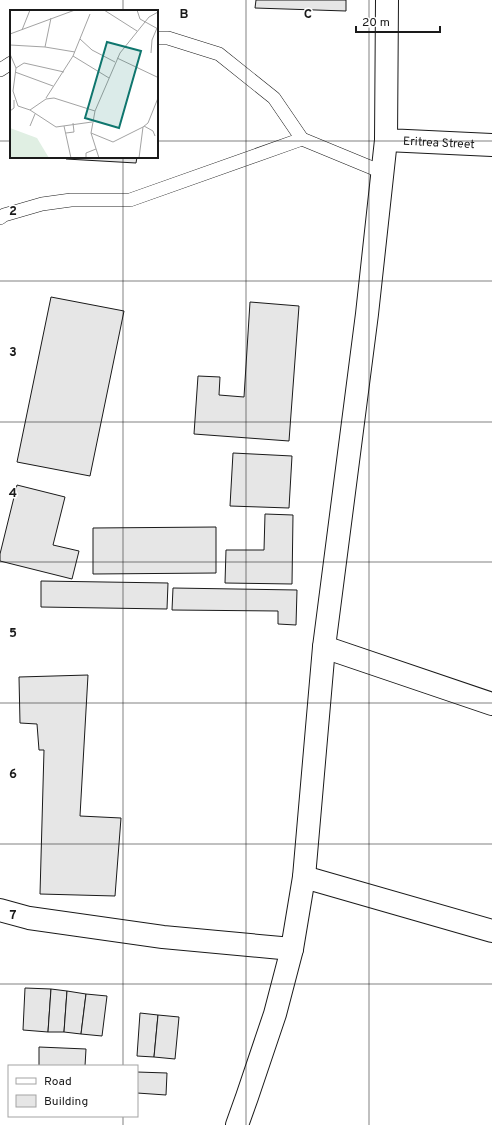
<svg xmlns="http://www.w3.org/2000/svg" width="492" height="1125" viewBox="0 0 492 1125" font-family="Overpass,sans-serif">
<rect width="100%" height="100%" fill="#fff"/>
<g fill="#e6e6e6" stroke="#1a1a1a">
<polygon points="256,0 346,0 346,11 255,8"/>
<polygon points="66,157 137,157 136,163 66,159"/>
<polygon points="51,297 124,311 90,476 17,462"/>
<polygon points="250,302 299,306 289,441 194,434 198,376 220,377 219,395 244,397"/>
<polygon points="233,453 292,456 289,508 230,506"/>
<polygon points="17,485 65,497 53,545 79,551 72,579 0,561 0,554"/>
<polygon points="265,514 293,515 292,584 225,583 226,550 264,550"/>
<polygon points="216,527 216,573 93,574 93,528"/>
<polygon points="41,581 168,583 167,609 41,607"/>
<polygon points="173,588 297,590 296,625 278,624 278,611 172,610"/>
<polygon points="88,675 80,816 121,818 115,896 40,894 44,750 39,750 37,724 20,723 19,677"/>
<polygon points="25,988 51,989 48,1032 23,1030"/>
<polygon points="51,989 67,991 64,1032 48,1032"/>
<polygon points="67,991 86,994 81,1034 64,1032"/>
<polygon points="86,994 107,996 102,1036 81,1034"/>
<polygon points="140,1013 158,1015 154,1057 137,1056"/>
<polygon points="158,1015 179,1017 175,1059 154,1057"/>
<polygon points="39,1047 86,1049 85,1066 39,1066"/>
<polygon points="137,1072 167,1073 166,1095 137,1093"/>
</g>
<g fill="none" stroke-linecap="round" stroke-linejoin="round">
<g stroke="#1a1a1a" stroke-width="14">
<g id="lane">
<polyline points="157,38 168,38 219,54 274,98 302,139 382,172"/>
<polyline points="0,70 11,63"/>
<polyline points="0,218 4,215 42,204 71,200 130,200 302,139"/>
</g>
</g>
<g stroke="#1a1a1a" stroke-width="24">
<g id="street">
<polyline points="324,647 492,704"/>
<polyline points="304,877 492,931"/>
<polyline points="0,910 29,918 163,937 292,949"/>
<polyline points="237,1125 247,1097 275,1014 292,949 304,877 324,647 367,314 386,140"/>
</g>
</g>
<g stroke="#1a1a1a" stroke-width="24">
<g id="secondary">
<path id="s1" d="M387 0 386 140 492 145"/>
</g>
</g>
<use href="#lane" stroke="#fff" stroke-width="13"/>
<use href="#street" stroke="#fff" stroke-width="22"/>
<use href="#secondary" stroke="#fff" stroke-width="22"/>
</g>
<path fill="none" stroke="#1a1a1a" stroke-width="1" stroke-opacity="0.55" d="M123 0V11M246 0V1125M369 0V1125M0 141H11M157 141H492M123 157V1066M0 281H492M0 422H492M0 562H492M0 703H492M0 844H492M0 984H492M123 1116V1125"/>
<g text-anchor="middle" stroke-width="3" stroke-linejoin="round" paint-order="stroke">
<g font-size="12" fill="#1a1a1a" stroke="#fff">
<text dy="4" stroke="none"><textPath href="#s1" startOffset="193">Eritrea Street</textPath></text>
</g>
</g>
<g transform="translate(10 10)">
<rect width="148" height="148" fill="#fff"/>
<path d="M0 118 27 128 39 148H0Z" fill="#e0efe3"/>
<path fill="none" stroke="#a3a3a3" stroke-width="1" d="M94 0 127 21M127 0 130 9 148 19M12 20 20 0M0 24 65 0M70 29 82 40 105 52M0 35 35 37 65 42M35 37 41 8M141 43 142 30 147 18M0 44 6 58 3 81 8 96 20 100 36 89 44 88 85 101 81 123 89 148M63 46 99 68M107 48 147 67M6 58 14 53 54 62M5 62 43 76M36 88 63 46 80 4M20 100 46 117 82 112M0 101 4 98V90M85 101 110 43 139 7 148 2M20 116 25 104M54 116 61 148M134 116 143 121 145 126M56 123 64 122 63 113M81 123 103 132 133 117M76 148V143L86 139M129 148 133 117 138 113 148 88"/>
<path fill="#0f766e" fill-opacity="0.15" stroke="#0f766e" stroke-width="2" d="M97 32 131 41 109 118 75 108Z"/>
<rect width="148" height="148" fill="none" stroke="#1a1a1a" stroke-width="2"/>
</g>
<g font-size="13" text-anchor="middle" font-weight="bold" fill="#1a1a1a" stroke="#fff" stroke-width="3" stroke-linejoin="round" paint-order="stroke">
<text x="184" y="18">B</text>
<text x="308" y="18">C</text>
<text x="13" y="215">2</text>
<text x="13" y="356">3</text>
<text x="13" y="497">4</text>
<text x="13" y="637">5</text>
<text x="13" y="778">6</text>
<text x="13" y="919">7</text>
</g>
<rect x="8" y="1065" width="130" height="52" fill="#ffffff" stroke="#a3a3a3"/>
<rect x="16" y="1078" width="20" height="6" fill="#ffffff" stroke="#a3a3a3"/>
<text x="44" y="1085" font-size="12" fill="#1a1a1a">Road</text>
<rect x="16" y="1095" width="20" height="12" fill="#e6e6e6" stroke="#a3a3a3"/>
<text x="44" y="1105" font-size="12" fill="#1a1a1a">Building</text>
<path d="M356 26v6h84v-6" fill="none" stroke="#1a1a1a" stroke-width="2"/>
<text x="362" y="26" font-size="12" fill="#1a1a1a" stroke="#ffffff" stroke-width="3" paint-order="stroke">20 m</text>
</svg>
